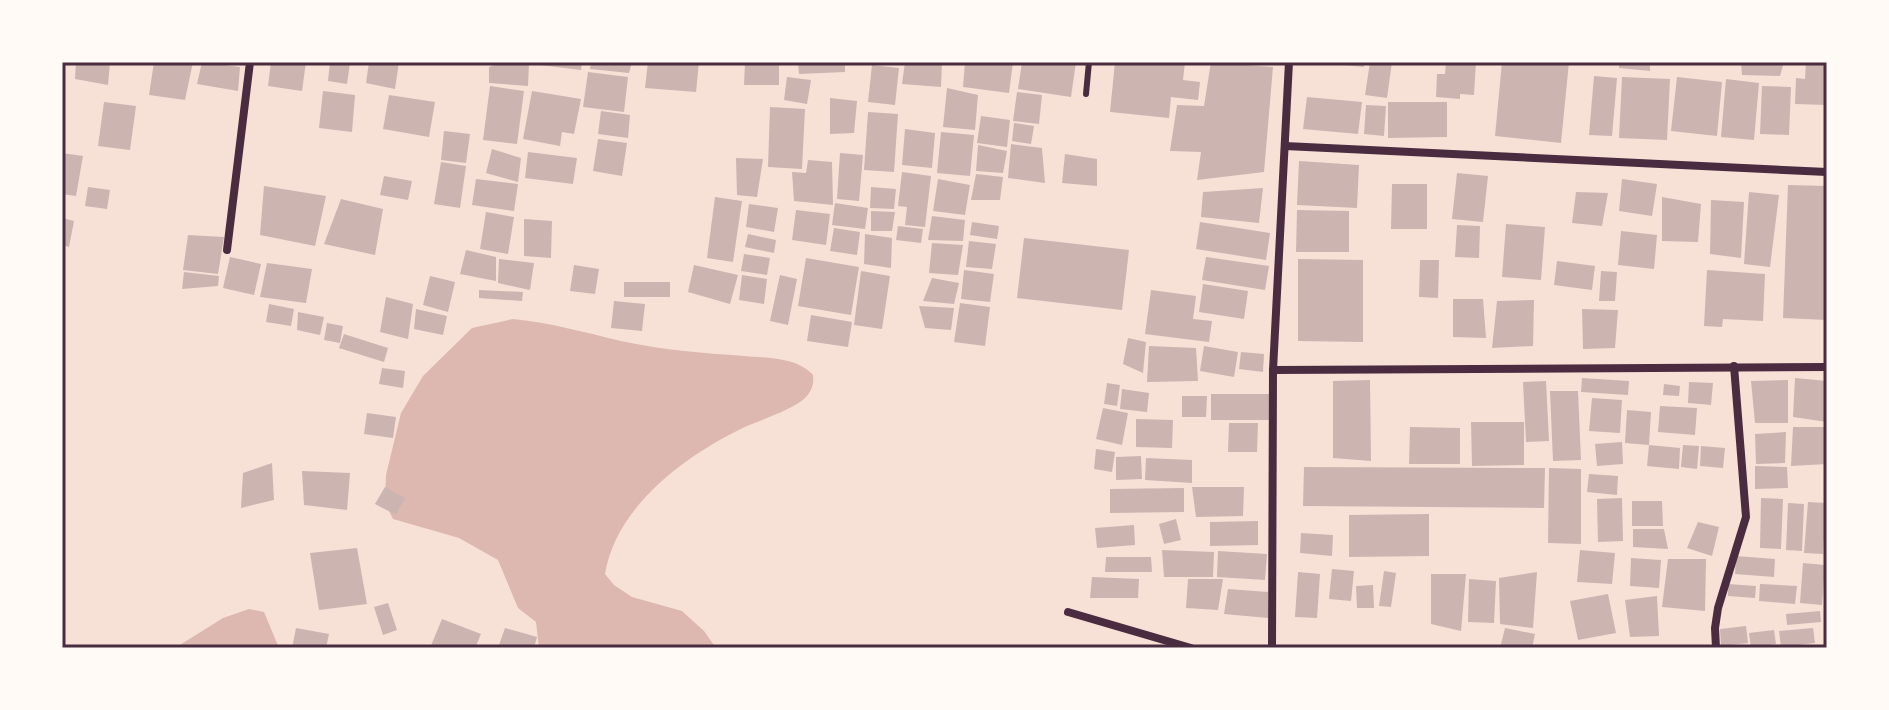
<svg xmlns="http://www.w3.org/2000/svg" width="1889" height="710" viewBox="0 0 1889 710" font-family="'Fira Sans',sans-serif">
<rect width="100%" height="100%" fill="#f7e1d7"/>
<g fill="#dcb8b0">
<path d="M513 319C551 323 584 332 621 341 662 350 702 353 744 356 766 358 797 357 813 375 814 384 812 390 806 397 795 409 760 420 745 427 686 455 616 506 605 574L614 585 632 597 682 611 704 631 716 648H539L536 622 518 608 498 560 459 538 393 519 385 503 386 475 401 413 423 376 472 328Z"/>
<polygon points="249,609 264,612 279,648 175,648 223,618"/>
</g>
<g fill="#ccb4b1">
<polygon points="76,62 110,62 108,85 75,79"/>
<polygon points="154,62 193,62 185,100 149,95"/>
<polygon points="202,62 240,67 238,91 197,84"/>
<polygon points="271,62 306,62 302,91 268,86"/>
<polygon points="330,62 350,63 347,84 328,81"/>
<polygon points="369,62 399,62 395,89 366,83"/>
<polygon points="502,62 529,63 528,86 489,83 489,67"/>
<polygon points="541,62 582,62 581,70 540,65"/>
<polygon points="591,62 632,62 629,73 590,69"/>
<polygon points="648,62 699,62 696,92 645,88"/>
<polygon points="745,62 779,62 779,85 744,85"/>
<polygon points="798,62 845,62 845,72 799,74"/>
<polygon points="905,62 942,62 941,87 902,84"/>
<polygon points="965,62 1013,62 1009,93 963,87"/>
<polygon points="1022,62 1076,62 1071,97 1018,89"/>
<polygon points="1115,62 1185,62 1183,80 1200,82 1198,100 1171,97 1169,118 1110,112"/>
<polygon points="1211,62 1273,67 1264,172 1197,180 1201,152 1170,151 1177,105 1204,106"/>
<polygon points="1333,62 1364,62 1364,67 1333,64"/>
<polygon points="1370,62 1392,62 1387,98 1365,95"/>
<polygon points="1446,62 1476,62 1474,95 1460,94 1460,99 1436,97 1437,74 1445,74"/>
<polygon points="1502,62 1569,62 1561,143 1495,136"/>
<polygon points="1619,62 1650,62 1650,71 1619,68"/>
<polygon points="1741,62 1784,62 1780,76 1742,75"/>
<polygon points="1806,62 1827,62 1827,105 1795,104 1796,78 1805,79"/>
<polygon points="872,65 899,68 895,105 868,102"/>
<polygon points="588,72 628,77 624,112 583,107"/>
<polygon points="1594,76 1617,78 1612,136 1589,135"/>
<polygon points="787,77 811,80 807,104 784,100"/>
<polygon points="1622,77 1670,79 1667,140 1619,138"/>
<polygon points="1677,77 1722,82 1717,136 1671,131"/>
<polygon points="1726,79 1759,83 1754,140 1721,137"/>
<polygon points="490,86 524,91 517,144 483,140"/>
<polygon points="1762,86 1791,87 1789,135 1760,134"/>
<polygon points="947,88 978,95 975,130 943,127"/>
<polygon points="323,91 355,95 352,132 319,128"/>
<polygon points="532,91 581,99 574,134 562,132 560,146 523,139"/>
<polygon points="1017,92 1042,95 1039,124 1013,121"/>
<polygon points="389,95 435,102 429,137 383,129"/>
<polygon points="1307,97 1362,102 1358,134 1303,129"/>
<polygon points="830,98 857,101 854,133 830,134"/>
<polygon points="104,102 136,106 130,150 98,146"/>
<polygon points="1388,102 1447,102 1447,137 1388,138"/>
<polygon points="1366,105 1386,106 1384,136 1364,134"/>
<polygon points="770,107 805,109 802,169 768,167"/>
<polygon points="601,111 630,115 628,138 598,134"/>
<polygon points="868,112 898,114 894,172 864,170"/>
<polygon points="981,116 1010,120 1007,147 977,143"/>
<polygon points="1014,123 1034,126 1031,144 1012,141"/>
<polygon points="905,129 935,133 932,168 902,165"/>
<polygon points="444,131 470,134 466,163 441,160"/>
<polygon points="941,132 974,135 970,176 937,173"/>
<polygon points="598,139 627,143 622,176 593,171"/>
<polygon points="1011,144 1042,148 1045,183 1008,178"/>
<polygon points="978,145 1007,151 1003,173 976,171"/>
<polygon points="492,149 521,158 518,182 486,173"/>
<polygon points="528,152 577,158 573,184 525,178"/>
<polygon points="62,153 83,156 76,196 62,194"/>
<polygon points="840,153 863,155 859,201 837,199"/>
<polygon points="1065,154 1097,159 1097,186 1062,183"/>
<polygon points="736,158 763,159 757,197 737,195"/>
<polygon points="808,160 832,162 833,205 794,201 792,172 806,173"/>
<polygon points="1299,161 1359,165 1357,208 1297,205"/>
<polygon points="441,162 466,166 460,208 434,204"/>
<polygon points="902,172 931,176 925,227 905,225 907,207 898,206"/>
<polygon points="1457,173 1488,176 1483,222 1452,219"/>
<polygon points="976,174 1003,177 1000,200 971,200"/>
<polygon points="384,176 412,181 408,200 380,195"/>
<polygon points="476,179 518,184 514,211 472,205"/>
<polygon points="938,179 970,185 965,215 933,211"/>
<polygon points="1622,179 1657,184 1652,216 1619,211"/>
<polygon points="1392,184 1427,184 1427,229 1391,229"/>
<polygon points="1788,185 1827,186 1827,320 1783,318"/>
<polygon points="264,186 326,196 315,246 260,235"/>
<polygon points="88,187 110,190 107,209 85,206"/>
<polygon points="871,187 896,189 894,209 870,208"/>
<polygon points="1263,188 1259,223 1201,217 1203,192"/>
<polygon points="1576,192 1608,193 1602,226 1572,223"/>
<polygon points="1749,192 1779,195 1770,267 1744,264"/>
<polygon points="715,197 742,201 733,262 707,258"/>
<polygon points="1662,197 1701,204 1698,242 1662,241"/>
<polygon points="341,199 383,209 375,255 324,244"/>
<polygon points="1711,200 1744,202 1741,258 1710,254"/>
<polygon points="835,203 868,208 865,229 832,225"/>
<polygon points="749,204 778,208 774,232 746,227"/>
<polygon points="796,210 830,214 826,245 792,240"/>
<polygon points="1297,210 1349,211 1349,252 1296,252"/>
<polygon points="871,211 895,212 892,231 871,231"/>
<polygon points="486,212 514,217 508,254 480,249"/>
<polygon points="932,216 965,220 963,241 928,240"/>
<polygon points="62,218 74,221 69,247 62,245"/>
<polygon points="524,219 552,221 551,258 524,256"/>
<polygon points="972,222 999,226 997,239 970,235"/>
<polygon points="1200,222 1270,233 1266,260 1196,249"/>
<polygon points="1506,224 1545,227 1541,280 1502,277"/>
<polygon points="1457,225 1480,226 1479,258 1455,257"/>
<polygon points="898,226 923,229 921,243 896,240"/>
<polygon points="834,228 860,232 857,255 830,251"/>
<polygon points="1621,231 1657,235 1654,269 1618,265"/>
<polygon points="748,234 776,240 774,253 745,247"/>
<polygon points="865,234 892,238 891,268 864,264"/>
<polygon points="188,235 224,237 218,274 183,270"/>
<polygon points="1024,238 1129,250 1122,310 1017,298"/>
<polygon points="969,241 996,244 992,269 966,267"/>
<polygon points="932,243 963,245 958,275 929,273"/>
<polygon points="466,250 496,257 496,281 460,274"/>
<polygon points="744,254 770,258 767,275 741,271"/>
<polygon points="230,257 261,264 254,295 223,288"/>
<polygon points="1206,257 1269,266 1265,290 1202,280"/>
<polygon points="806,258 859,267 851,315 798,306"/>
<polygon points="499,259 534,263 530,290 498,283"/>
<polygon points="1298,259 1363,260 1363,342 1298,341"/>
<polygon points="1420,260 1439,260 1438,298 1419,297"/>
<polygon points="1557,261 1595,266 1592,290 1554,285"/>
<polygon points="267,263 312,269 306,303 260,297"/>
<polygon points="574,265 599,269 595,294 570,291"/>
<polygon points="694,265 738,275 730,304 688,292"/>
<polygon points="964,270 994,274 990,302 961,299"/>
<polygon points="1707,270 1765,274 1763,321 1723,319 1722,327 1704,326"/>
<polygon points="861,271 890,276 882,329 854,325"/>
<polygon points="1601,271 1617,272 1615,301 1599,301"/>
<polygon points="184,272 219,276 218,286 182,289"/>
<polygon points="742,275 767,279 764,304 739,300"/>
<polygon points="780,275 797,279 788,325 770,321"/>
<polygon points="430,276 455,282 448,312 423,305"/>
<polygon points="932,278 959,283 954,304 923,301"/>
<rect x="624" y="282" width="46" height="15"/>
<polygon points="1203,284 1248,291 1244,319 1199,312"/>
<polygon points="479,290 523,292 522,301 479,298"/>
<polygon points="1151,290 1196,296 1193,319 1212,321 1209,342 1145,334"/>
<polygon points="386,297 413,304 408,339 380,332"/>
<polygon points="1453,299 1483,299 1486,338 1453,337"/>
<polygon points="1534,300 1533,346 1492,348 1497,301"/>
<polygon points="614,301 645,304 642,331 611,328"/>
<polygon points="960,303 990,307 985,346 954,342"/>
<polygon points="269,304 294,309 291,326 266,322"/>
<polygon points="919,306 954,308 951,330 925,328"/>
<polygon points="416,309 447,316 443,335 414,329"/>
<polygon points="1582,309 1618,310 1615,348 1583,349"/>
<polygon points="298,312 324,317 320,335 297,330"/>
<polygon points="811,315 852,322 848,347 807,341"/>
<polygon points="327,323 343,326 340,343 324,340"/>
<polygon points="344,334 388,348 384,362 339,348"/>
<polygon points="1128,338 1146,342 1143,373 1123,364"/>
<polygon points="1149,346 1196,348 1198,381 1147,382"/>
<polygon points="1204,346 1238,352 1234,377 1200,371"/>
<polygon points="1241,352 1264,354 1263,372 1239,369"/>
<polygon points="382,368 405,371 403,388 379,384"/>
<polygon points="1582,378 1629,381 1628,395 1581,392"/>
<polygon points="1795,378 1827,381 1827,422 1793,417"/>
<polygon points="1370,380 1371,461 1333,458 1333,381"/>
<polygon points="1788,380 1788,423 1755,423 1751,381"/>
<polygon points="1546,381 1549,441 1526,442 1523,382"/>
<polygon points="1689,382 1713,383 1711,405 1688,403"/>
<polygon points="1107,383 1120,385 1117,406 1104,404"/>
<polygon points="1664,384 1680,386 1679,396 1663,395"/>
<polygon points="1122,389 1149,393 1147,412 1120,409"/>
<polygon points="1550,391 1578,391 1581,460 1553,461"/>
<rect x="1211" y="394" width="58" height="26"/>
<polygon points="1182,396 1207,396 1206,417 1182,417"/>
<polygon points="1592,398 1622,400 1620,433 1589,431"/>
<polygon points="1660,406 1697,408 1695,435 1658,432"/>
<polygon points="1103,408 1128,413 1122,445 1096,439"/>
<polygon points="1627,410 1651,412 1649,445 1625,443"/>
<polygon points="367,413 396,417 393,438 364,434"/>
<polygon points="1136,419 1173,420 1172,448 1136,447"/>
<polygon points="1471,422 1524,422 1524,465 1472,466"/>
<polygon points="1229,423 1258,423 1257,452 1228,452"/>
<polygon points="1410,427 1460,428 1460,464 1409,464"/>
<polygon points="1793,427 1827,427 1827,464 1791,466"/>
<polygon points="1786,432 1785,463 1756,464 1755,434"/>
<polygon points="1622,442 1623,464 1597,466 1595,444"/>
<polygon points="1649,445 1680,448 1679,469 1647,466"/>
<polygon points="1683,445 1699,446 1697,469 1681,467"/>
<polygon points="1701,446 1725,448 1723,468 1700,466"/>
<polygon points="1096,449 1115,452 1112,472 1094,469"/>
<polygon points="1141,456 1142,479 1116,480 1116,457"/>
<polygon points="1146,458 1192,460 1192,483 1145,480"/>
<polygon points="272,463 274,500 241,508 243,473"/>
<polygon points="1755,466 1787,467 1788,488 1755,489"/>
<polygon points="1304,467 1545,468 1544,508 1303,506"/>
<polygon points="1549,468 1581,469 1581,544 1548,543"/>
<polygon points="302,471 350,473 347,510 304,505"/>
<polygon points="1589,474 1618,476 1617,495 1587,492"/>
<polygon points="385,487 405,498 396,515 375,504"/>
<polygon points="1192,487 1244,487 1243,516 1196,517"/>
<polygon points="1184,488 1184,512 1110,513 1110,489"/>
<polygon points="1622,498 1623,541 1598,542 1597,499"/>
<polygon points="1761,498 1783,499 1781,549 1760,548"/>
<polygon points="1632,501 1662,501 1663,526 1632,526"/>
<polygon points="1808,502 1826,503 1823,554 1804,553"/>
<polygon points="1788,503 1804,504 1802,551 1786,550"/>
<polygon points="1429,514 1429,556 1349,557 1349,515"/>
<polygon points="1176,519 1181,540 1164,544 1159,524"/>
<polygon points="1258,521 1258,545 1210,546 1210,522"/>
<polygon points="1698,522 1719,527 1712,556 1687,548"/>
<polygon points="1134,525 1135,545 1097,548 1095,528"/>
<polygon points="1633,529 1664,529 1668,549 1633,547"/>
<polygon points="1301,533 1333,535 1332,556 1300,553"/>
<polygon points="357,548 367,604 319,610 310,553"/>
<polygon points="1162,550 1214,552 1213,577 1164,577"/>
<polygon points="1580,550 1615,553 1612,584 1577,582"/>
<polygon points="1218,551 1267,554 1265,580 1217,577"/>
<polygon points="1736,556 1775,559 1774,577 1735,574"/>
<polygon points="1106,557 1151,557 1152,572 1105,572"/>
<polygon points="1631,558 1661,560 1659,588 1630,586"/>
<polygon points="1668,559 1706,559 1705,611 1662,607"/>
<polygon points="1803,563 1825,565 1822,605 1800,603"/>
<polygon points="1332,569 1354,571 1351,601 1329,599"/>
<polygon points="1384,571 1396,573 1391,607 1379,606"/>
<polygon points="1298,572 1320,574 1317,618 1295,617"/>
<polygon points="1537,572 1533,628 1500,624 1499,578"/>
<polygon points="1431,574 1466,574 1461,631 1431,624"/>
<polygon points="1092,577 1139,579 1138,598 1090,598"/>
<polygon points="1188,579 1223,579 1218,610 1186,608"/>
<polygon points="1469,579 1496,581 1494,623 1468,622"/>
<polygon points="1728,584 1756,586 1755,598 1728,596"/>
<polygon points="1760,584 1797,586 1795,604 1759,601"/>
<polygon points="1373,585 1374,608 1357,608 1356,586"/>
<polygon points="1228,589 1268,592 1268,618 1224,614"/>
<polygon points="1608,594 1616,633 1578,640 1570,601"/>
<polygon points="1657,596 1659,636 1630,637 1625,600"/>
<polygon points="388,603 397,630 383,635 374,607"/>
<polygon points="1820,611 1821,622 1787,625 1786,614"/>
<polygon points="442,619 481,634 475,648 430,648"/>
<polygon points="1746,626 1748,643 1721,646 1720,629"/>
<polygon points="296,628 329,634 326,648 292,648"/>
<polygon points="505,628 537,637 534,648 498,648"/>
<polygon points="1505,628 1535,634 1532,648 1500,648"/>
<polygon points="1813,628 1815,643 1781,647 1779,631"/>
<polygon points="1774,630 1776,644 1751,648 1749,633"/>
</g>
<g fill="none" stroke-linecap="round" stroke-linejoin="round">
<polyline stroke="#4a2c40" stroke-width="6" points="1086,94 1089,62"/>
<g stroke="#4a2c40" stroke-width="8">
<polyline points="1285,146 1827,172"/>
<polyline points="227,250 250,62"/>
<polyline points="1273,370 1827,367"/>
<polyline points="1068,612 1191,648"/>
<polyline points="1272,648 1273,370 1289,62"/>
<polyline points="1716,648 1715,628 1718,608 1746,517 1734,366"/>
</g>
</g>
<rect width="1889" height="710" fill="none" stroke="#fffaf5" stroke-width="128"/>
<rect x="64" y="64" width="1761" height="582" fill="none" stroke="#4a2c40" stroke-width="3"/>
</svg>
